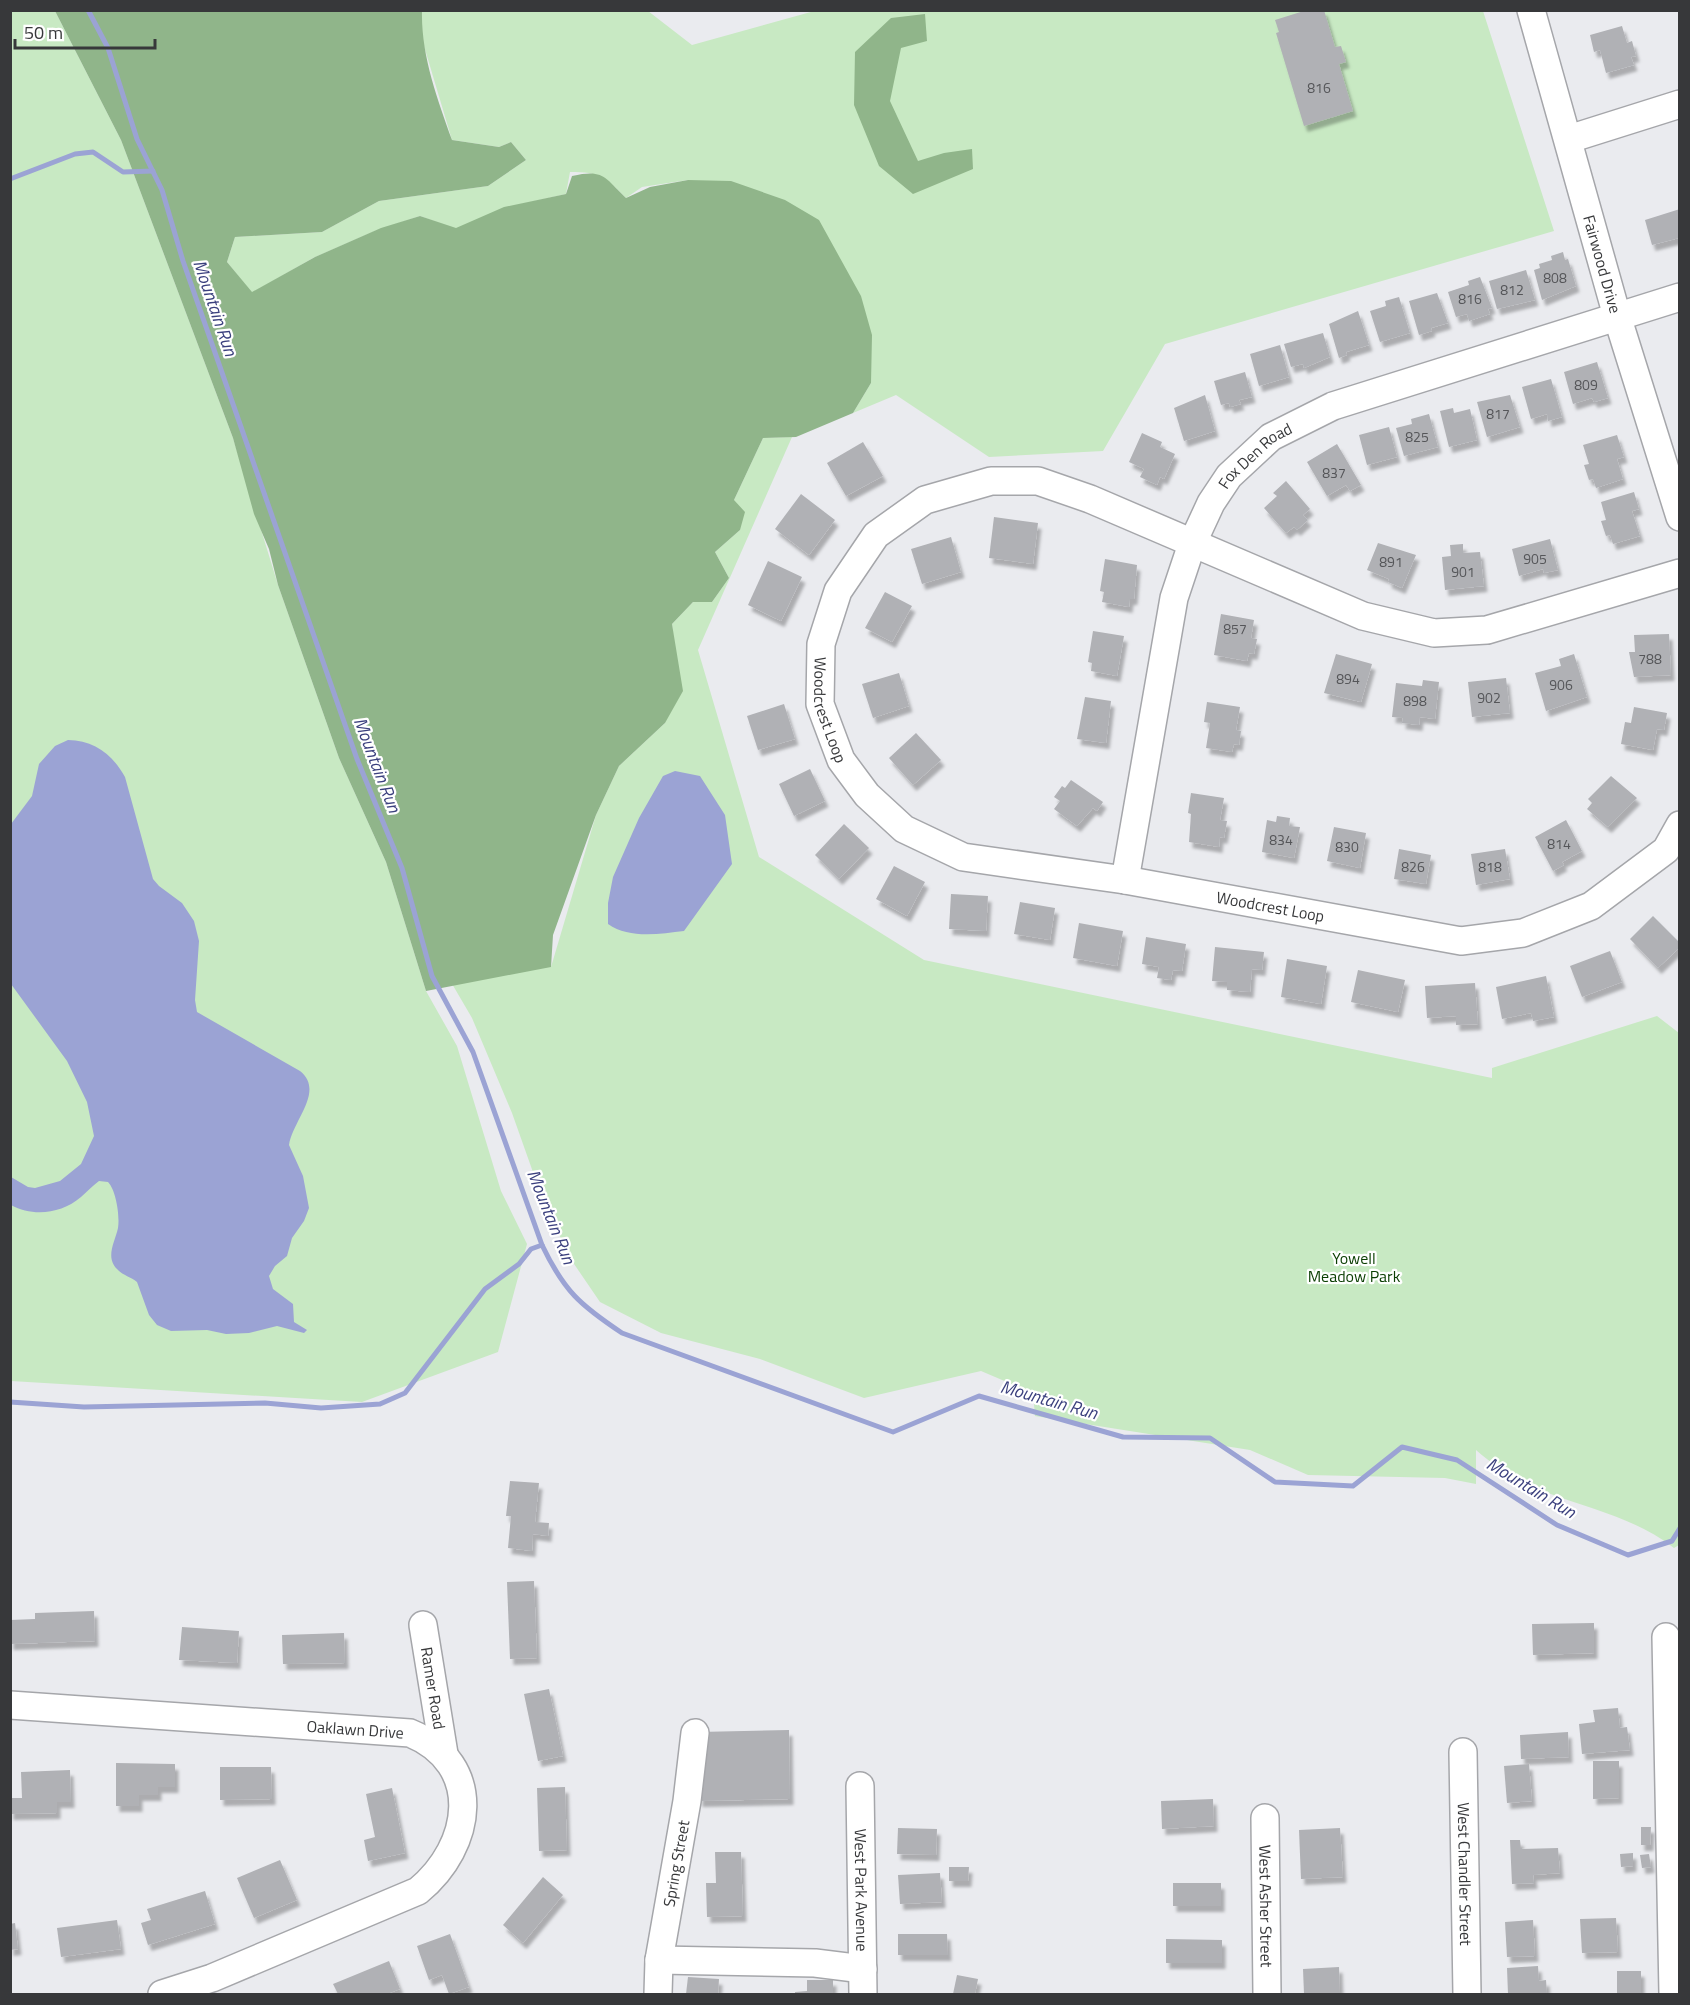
<svg xmlns="http://www.w3.org/2000/svg" width="1690" height="2005" viewBox="0 0 1690 2005" font-family="'Titillium Web',sans-serif">
<defs>
<filter id="shadow"><feDropShadow dx="3.5" dy="6" stdDeviation="1.5" flood-color="#0004"/></filter>
</defs>
<rect width="100%" height="100%" fill="#eaebef"/>
<g fill="#c8e9c3">
<path d="M422 10 648 11 692 45 818 10 1483 11 1554 231 1165 344 1103 451 989 457 896 395 853 413 871 383 688 180 642 187 626 198C605 177 600 172 570 172L566 194 513 206 456 229 420 216 375 231 313 258 252 293 227 262 235 237 322 232 379 201 488 186 526 160 511 142 499 147 452 140 421 36Z"/>
<polygon points="10,11 55,11 121,140 233,438 278,585 339,758 386,862 426,991 457,1046 501,1191 527,1244 498,1352 362,1402 11,1381"/>
<path d="M792 437 698 650 759 857 924 960 1492 1078V1068L1657 1016 1679 1033V1545L1674 1548C1635 1518 1593 1510 1548 1493 1523 1484 1496 1468 1476 1450V1484L1445 1478 1308 1475 1250 1450 1035 1416 1033 1393 981 1371 864 1398 760 1359 661 1333 600 1302 572 1261 545 1206 512 1113 472 1018 441 965 551 967 596 815 619 766 665 723 675 650 672 624 693 602H712L729 578 715 552 740 530 734 500 763 438Z"/>
</g>
<g fill="#90b58a">
<path d="M55 11H422C421 55 437 98 452 140L499 147 511 142 526 160 488 186 379 201 322 232 235 237 227 262 252 292 315 257 381 228 420 216 456 228 504 207 566 194 572 176C604 169 604 177 626 198L650 187 688 180 731 181 785 200 819 220 861 296 872 335 871 383 853 413 796 437 763 438 734 500 745 512 740 530 715 552 729 578 712 602H693L672 624 683 691 665 723 619 766 596 815 553 935 551 967 426 991 386 862 339 758 278 585 269 549 254 514 233 438 121 140Z"/>
<polygon points="925,14 927,41 901,48 890,101 918,161 944,153 972,149 973,169 913,194 879,166 854,105 855,52 891,18"/>
</g>
<g fill="#9ba3d4">
<path d="M68 740C94 740 113 755 125 777L153 879 159 886 182 903 194 921 199 941 195 1000 197 1012 300 1071C325 1091 293 1120 289 1145L303 1176 309 1208 304 1221 292 1238 287 1256 275 1266 269 1276 273 1289 293 1304 294 1322 307 1330 304 1333 277 1326 249 1333 226 1334 207 1330 171 1331 157 1325 149 1315 137 1282C131 1277 122 1275 117 1269 105 1257 115 1242 118 1228 120 1216 116 1190 108 1182L99 1181C92 1186 87 1192 81 1197 61 1214 33 1217 11 1205V1177L28 1187 35 1188 60 1181 81 1164 94 1136 87 1102 67 1061 11 984V824L32 796 39 764 55 746Z"/>
<path d="M675 771 700 776 725 815 732 864 684 931C659 934 629 939 608 924V903L613 877 639 818 663 776Z"/>
</g>
<g fill="none" stroke-linecap="round" stroke-linejoin="round">
<g stroke="#9ba3d4" stroke-width="5">
<path d="M88 10 108 48 137 139 162 190 183 261 357 759 402 868 432 976 473 1052 542 1245C564 1291 580 1305 622 1333L893 1432 979 1396 1123 1437 1210 1438 1275 1482 1353 1486 1402 1447 1457 1460 1557 1525 1628 1555 1672 1541 1680 1528"/>
<polyline points="10,179 75,154 93,152 123,172 153,171"/>
<polyline points="10,1402 84,1407 265,1403 321,1408 380,1404 405,1393 485,1289 519,1264 531,1249 542,1245"/>
</g>
</g>
<g fill="#b0b1b5" filter="url(#shadow)">
<polygon points="1307,10 1324,10 1335,47 1341,46 1346,62 1339,64 1353,111 1304,126 1276,33 1279,32 1275,20"/>
<polygon points="1622,26 1627,43 1632,41 1636,56 1631,57 1634,65 1606,73 1600,50 1594,52 1590,35"/>
<polygon points="1680,209 1679,238 1652,245 1645,220"/>
<polygon points="1563,252 1565,260 1568,259 1576,286 1542,300 1534,270 1540,268 1539,264 1552,260 1551,256"/>
<polygon points="1526,270 1535,300 1497,309 1489,281"/>
<polygon points="1480,277 1492,308 1488,309 1490,314 1469,321 1467,314 1456,317 1448,292 1469,285 1468,281"/>
<polygon points="1437,293 1448,323 1431,328 1432,331 1419,335 1409,301"/>
<polygon points="1399,297 1410,333 1380,342 1370,311 1386,306 1385,301"/>
<polygon points="1358,311 1369,345 1346,352 1347,355 1339,358 1329,324"/>
<polygon points="1323,333 1330,357 1304,368 1303,364 1291,367 1284,344"/>
<polygon points="1280,345 1289,377 1259,386 1250,354"/>
<polygon points="1597,362 1608,398 1594,402 1592,398 1573,404 1564,372"/>
<polygon points="1245,372 1252,397 1239,400 1241,404 1230,407 1229,403 1221,405 1214,381"/>
<polygon points="1551,379 1562,417 1548,421 1547,414 1531,419 1522,387"/>
<polygon points="1205,395 1215,431 1184,441 1174,408"/>
<polygon points="1510,395 1520,427 1487,437 1477,402"/>
<polygon points="1453,408 1454,413 1470,409 1477,440 1449,447 1440,411"/>
<polygon points="1429,414 1438,447 1404,456 1396,428 1412,424 1411,419"/>
<polygon points="1389,427 1397,457 1367,465 1359,435"/>
<polygon points="1142,433 1162,442 1160,447 1175,454 1164,479 1160,477 1157,485 1140,477 1144,469 1129,462"/>
<polygon points="1617,435 1624,457 1617,459 1623,479 1596,488 1593,479 1589,480 1584,465 1589,464 1583,445"/>
<polygon points="863,442 883,476 846,496 827,463"/>
<polygon points="1337,444 1361,485 1350,491 1346,485 1327,496 1307,462"/>
<polygon points="1286,481 1310,509 1303,515 1308,520 1297,530 1294,527 1286,533 1264,508 1277,496 1273,493"/>
<polygon points="1634,492 1639,509 1632,511 1640,536 1613,544 1610,535 1606,536 1601,521 1606,520 1601,502"/>
<polygon points="801,494 835,520 809,555 775,529"/>
<polygon points="994,517 1038,523 1033,564 989,558"/>
<polygon points="951,537 961,572 922,584 911,549"/>
<polygon points="1550,539 1558,570 1544,573 1543,569 1519,576 1512,549"/>
<polygon points="1378,543 1416,555 1402,588 1388,582 1389,579 1367,570"/>
<polygon points="1463,544 1463,553 1480,552 1484,586 1445,590 1442,557 1451,556 1450,545"/>
<polygon points="1105,559 1137,565 1134,599 1130,599 1129,607 1102,602 1104,592 1100,591"/>
<polygon points="768,561 802,577 781,621 748,605"/>
<polygon points="885,592 912,606 892,642 865,628"/>
<polygon points="1221,614 1254,620 1251,638 1257,639 1254,654 1249,653 1247,661 1214,655"/>
<polygon points="1093,631 1124,636 1117,676 1091,671 1092,663 1088,662"/>
<polygon points="1669,634 1671,675 1634,677 1629,652 1635,652 1634,635"/>
<polygon points="1336,654 1372,664 1361,702 1324,693"/>
<polygon points="1574,654 1587,697 1546,711 1535,673 1561,666 1559,659"/>
<polygon points="899,673 909,706 873,718 862,684"/>
<polygon points="1506,678 1510,713 1472,717 1468,682"/>
<polygon points="1423,680 1439,682 1435,719 1420,717 1419,725 1402,723 1403,718 1392,717 1396,683 1422,686"/>
<polygon points="1085,697 1111,701 1106,743 1077,739"/>
<polygon points="1207,702 1240,707 1236,730 1241,731 1239,745 1234,744 1232,752 1206,748 1210,723 1204,722"/>
<polygon points="784,704 795,739 758,750 747,716"/>
<polygon points="1634,707 1667,713 1664,730 1657,729 1653,750 1621,744 1625,722 1631,723"/>
<polygon points="916,733 941,760 913,785 889,758"/>
<polygon points="810,769 825,801 794,816 779,784"/>
<polygon points="1611,776 1637,798 1608,827 1587,809 1592,803 1588,799"/>
<polygon points="1071,780 1103,802 1097,811 1093,808 1077,826 1054,809 1060,801 1054,797 1062,786 1065,788"/>
<polygon points="1191,793 1224,798 1220,820 1227,821 1224,838 1220,837 1219,847 1189,842 1191,814 1188,813"/>
<polygon points="1277,816 1290,818 1289,826 1300,827 1294,858 1262,852 1267,820 1276,822"/>
<polygon points="1566,820 1582,851 1562,862 1564,865 1553,871 1535,837"/>
<polygon points="844,824 869,848 839,879 815,855"/>
<polygon points="1334,827 1366,833 1360,868 1327,861"/>
<polygon points="1399,849 1431,855 1426,884 1394,879"/>
<polygon points="1505,849 1510,879 1476,885 1471,854"/>
<polygon points="894,866 925,882 907,916 876,899"/>
<polygon points="951,894 988,896 986,931 949,929"/>
<polygon points="1020,902 1055,908 1050,940 1014,934"/>
<polygon points="1653,916 1680,943 1680,947 1658,968 1630,939"/>
<polygon points="1079,923 1123,931 1117,966 1073,958"/>
<polygon points="1146,937 1186,944 1182,971 1173,970 1171,980 1157,978 1159,967 1142,964"/>
<polygon points="1215,947 1264,952 1262,970 1252,969 1250,992 1227,990 1227,982 1212,981"/>
<polygon points="1610,951 1622,982 1582,997 1570,966"/>
<polygon points="1287,959 1327,966 1321,1004 1281,997"/>
<polygon points="1358,970 1405,980 1398,1012 1351,1002"/>
<polygon points="1546,976 1554,1017 1533,1021 1531,1013 1502,1019 1496,987"/>
<polygon points="1475,983 1478,1024 1456,1025 1456,1016 1427,1018 1425,986"/>
<polygon points="510,1481 539,1483 535,1522 549,1523 548,1536 533,1534 532,1551 508,1548 511,1516 506,1516"/>
<polygon points="534,1581 537,1658 510,1659 507,1582"/>
<polygon points="94,1611 95,1641 10,1644 10,1620 35,1619 35,1613"/>
<polygon points="1594,1623 1594,1653 1533,1655 1532,1624"/>
<polygon points="182,1627 239,1631 237,1663 179,1660"/>
<polygon points="344,1633 345,1663 283,1664 282,1635"/>
<polygon points="549,1689 563,1756 538,1761 524,1694"/>
<polygon points="1618,1708 1620,1728 1627,1727 1630,1750 1582,1754 1579,1724 1595,1722 1593,1710"/>
<polygon points="789,1730 790,1799 699,1801 698,1732"/>
<polygon points="1568,1732 1569,1757 1521,1759 1520,1735"/>
<polygon points="1593,1761 1619,1761 1619,1798 1593,1799"/>
<polygon points="116,1763 175,1764 175,1787 158,1787 158,1795 139,1795 139,1806 116,1806"/>
<polygon points="1529,1764 1532,1801 1507,1803 1504,1766"/>
<polygon points="220,1767 271,1767 272,1799 220,1800"/>
<polygon points="70,1770 71,1802 57,1802 57,1813 10,1814 10,1798 22,1798 21,1772"/>
<polygon points="565,1787 567,1850 539,1851 537,1788"/>
<polygon points="392,1788 405,1853 368,1861 364,1840 375,1837 366,1794"/>
<polygon points="1213,1799 1214,1826 1162,1829 1161,1801"/>
<polygon points="1641,1827 1651,1827 1650,1845 1641,1845"/>
<polygon points="898,1828 937,1829 936,1855 897,1854"/>
<polygon points="1340,1828 1343,1877 1301,1879 1299,1830"/>
<polygon points="1510,1840 1520,1840 1521,1849 1558,1848 1560,1873 1533,1875 1534,1883 1512,1884"/>
<polygon points="715,1852 741,1852 743,1916 707,1917 706,1883 716,1883"/>
<polygon points="1633,1853 1633,1866 1621,1867 1620,1854"/>
<polygon points="1649,1854 1651,1867 1642,1868 1640,1855"/>
<polygon points="280,1860 297,1900 254,1918 237,1878"/>
<polygon points="949,1867 969,1867 968,1881 949,1881"/>
<polygon points="940,1873 942,1902 900,1904 898,1875"/>
<polygon points="543,1877 563,1895 523,1943 503,1925"/>
<rect x="1173" y="1883" width="48" height="23"/>
<polygon points="205,1891 215,1924 148,1945 141,1923 151,1920 147,1909"/>
<polygon points="1616,1918 1618,1952 1582,1953 1580,1919"/>
<polygon points="117,1920 121,1949 61,1957 57,1928"/>
<polygon points="1533,1920 1535,1956 1507,1957 1505,1922"/>
<polygon points="15,1923 18,1949 10,1950 10,1924"/>
<polygon points="450,1934 469,1987 449,1994 442,1975 429,1980 417,1946"/>
<polygon points="898,1934 947,1934 948,1955 898,1955"/>
<polygon points="1166,1939 1222,1940 1222,1963 1166,1963"/>
<polygon points="389,1961 400,1989 387,1994 338,1994 333,1984"/>
<polygon points="1538,1966 1539,1981 1546,1980 1547,1994 1508,1994 1507,1968"/>
<polygon points="1339,1967 1340,1994 1304,1994 1303,1969"/>
<rect x="1617" y="1971" width="24" height="23"/>
<polygon points="957,1975 978,1979 975,1994 953,1994"/>
<polygon points="688,1977 719,1979 718,1994 686,1994"/>
<polygon points="807,1980 833,1980 833,1994 795,1994 795,1992 807,1991"/>
</g>
<g fill="none" stroke-linecap="round" stroke-linejoin="round">
<g stroke="#a5a6aa" stroke-width="30">
<g id="minor">
<path id="s1" d="M1531 10 1617 316 1680 517"/>
<polyline points="1569,139 1680,104"/>
<path id="s2" d="M1680 573 1487 630 1434 633 1363 616 1090 499 1038 481H991L925 500 876 535 838 591 821 644 820 704 841 760 867 795 904 829 963 857 1125 880 1461 941 1523 933 1591 906 1666 850 1680 825"/>
<path id="s3" d="M1125 880 1174 598 1192 544 1211 503 1229 476 1271 437 1333 406 1680 297"/>
<path id="s4" d="M423 1625 444 1754"/>
<polyline points="1666,1637 1673,1994"/>
<path id="s5" d="M10 1705 410 1733C485 1764 473 1846 418 1891L212 1978 162 1994"/>
<path id="s6" d="M1463 1752 1467 1994"/>
<path id="s7" d="M860 1786 863 1994"/>
<path id="s8" d="M1265 1818 1267 1994"/>
<polyline points="659,1960 815,1963 863,1969"/>
<path id="s9" d="M658 1994 659 1960 687 1801 695 1733"/>
</g>
</g>
<use href="#minor" stroke="#fff" stroke-width="27"/>
</g>
<g text-anchor="middle" stroke-width="4.5" stroke-linejoin="round" paint-order="stroke">
<g font-size="14" fill="#555659">
<text x="1319" y="93">816</text>
<text x="1555" y="283">808</text>
<text x="1512" y="295">812</text>
<text x="1470" y="304">816</text>
<text x="1586" y="390">809</text>
<text x="1498" y="419">817</text>
<text x="1417" y="442">825</text>
<text x="1334" y="478">837</text>
<text x="1535" y="564">905</text>
<text x="1391" y="567">891</text>
<text x="1463" y="577">901</text>
<text x="1235" y="634">857</text>
<text x="1650" y="664">788</text>
<text x="1348" y="684">894</text>
<text x="1561" y="690">906</text>
<text x="1489" y="703">902</text>
<text x="1415" y="706">898</text>
<text x="1281" y="845">834</text>
<text x="1559" y="849">814</text>
<text x="1347" y="852">830</text>
<text x="1413" y="872">826</text>
<text x="1490" y="872">818</text>
</g>
<g font-size="16" fill="#37383a" stroke="#fff">
<text dy="6" stroke="none"><textPath href="#s1" startOffset="264">Fairwood Drive</textPath></text>
<text dy="6" stroke="none"><textPath href="#s3" startOffset="454">Fox Den Road</textPath></text>
<text dy="6" stroke="none"><textPath href="#s2" startOffset="1046">Woodcrest Loop</textPath></text>
<text dy="6" stroke="none"><textPath href="#s2" startOffset="1569">Woodcrest Loop</textPath></text>
<text dy="6" stroke="none"><textPath href="#s4" startOffset="64">Ramer Road</textPath></text>
<text dy="6" stroke="none"><textPath href="#s5" startOffset="346">Oaklawn Drive</textPath></text>
<text dy="6" stroke="none"><textPath href="#s9" startOffset="132">Spring Street</textPath></text>
<text dy="6" stroke="none"><textPath href="#s6" startOffset="122">West Chandler Street</textPath></text>
<text dy="6" stroke="none"><textPath href="#s7" startOffset="104">West Park Avenue</textPath></text>
<text dy="6" stroke="none"><textPath href="#s8" startOffset="88">West Asher Street</textPath></text>
</g>
<g font-size="16" fill="#0a3e02" stroke="#fff">
<text x="1354" y="1264">Yowell<tspan x="1354" dy="18">Meadow Park</tspan></text>
</g>
<g font-size="18" font-style="italic" fill="#3b407e" stroke="#fff">
<text transform="translate(215 308) rotate(71)" y="6">Mountain Run</text>
<text transform="translate(377 765) rotate(69)" y="6">Mountain Run</text>
<text transform="translate(551 1217) rotate(68)" y="6">Mountain Run</text>
<text transform="translate(1049 1400) rotate(16)" y="6">Mountain Run</text>
<text transform="translate(1531 1488) rotate(31)" y="6">Mountain Run</text>
</g>
</g>
<rect width="1690" height="2005" fill="none" stroke="#37383a" stroke-width="24"/>
<path d="M15 39v9h140v-9" fill="none" stroke="#37383a" stroke-width="3"/>
<text x="24" y="39" font-size="18" fill="#37383a" stroke="#ffffff" stroke-width="4.5" paint-order="stroke">50 m</text>
</svg>
